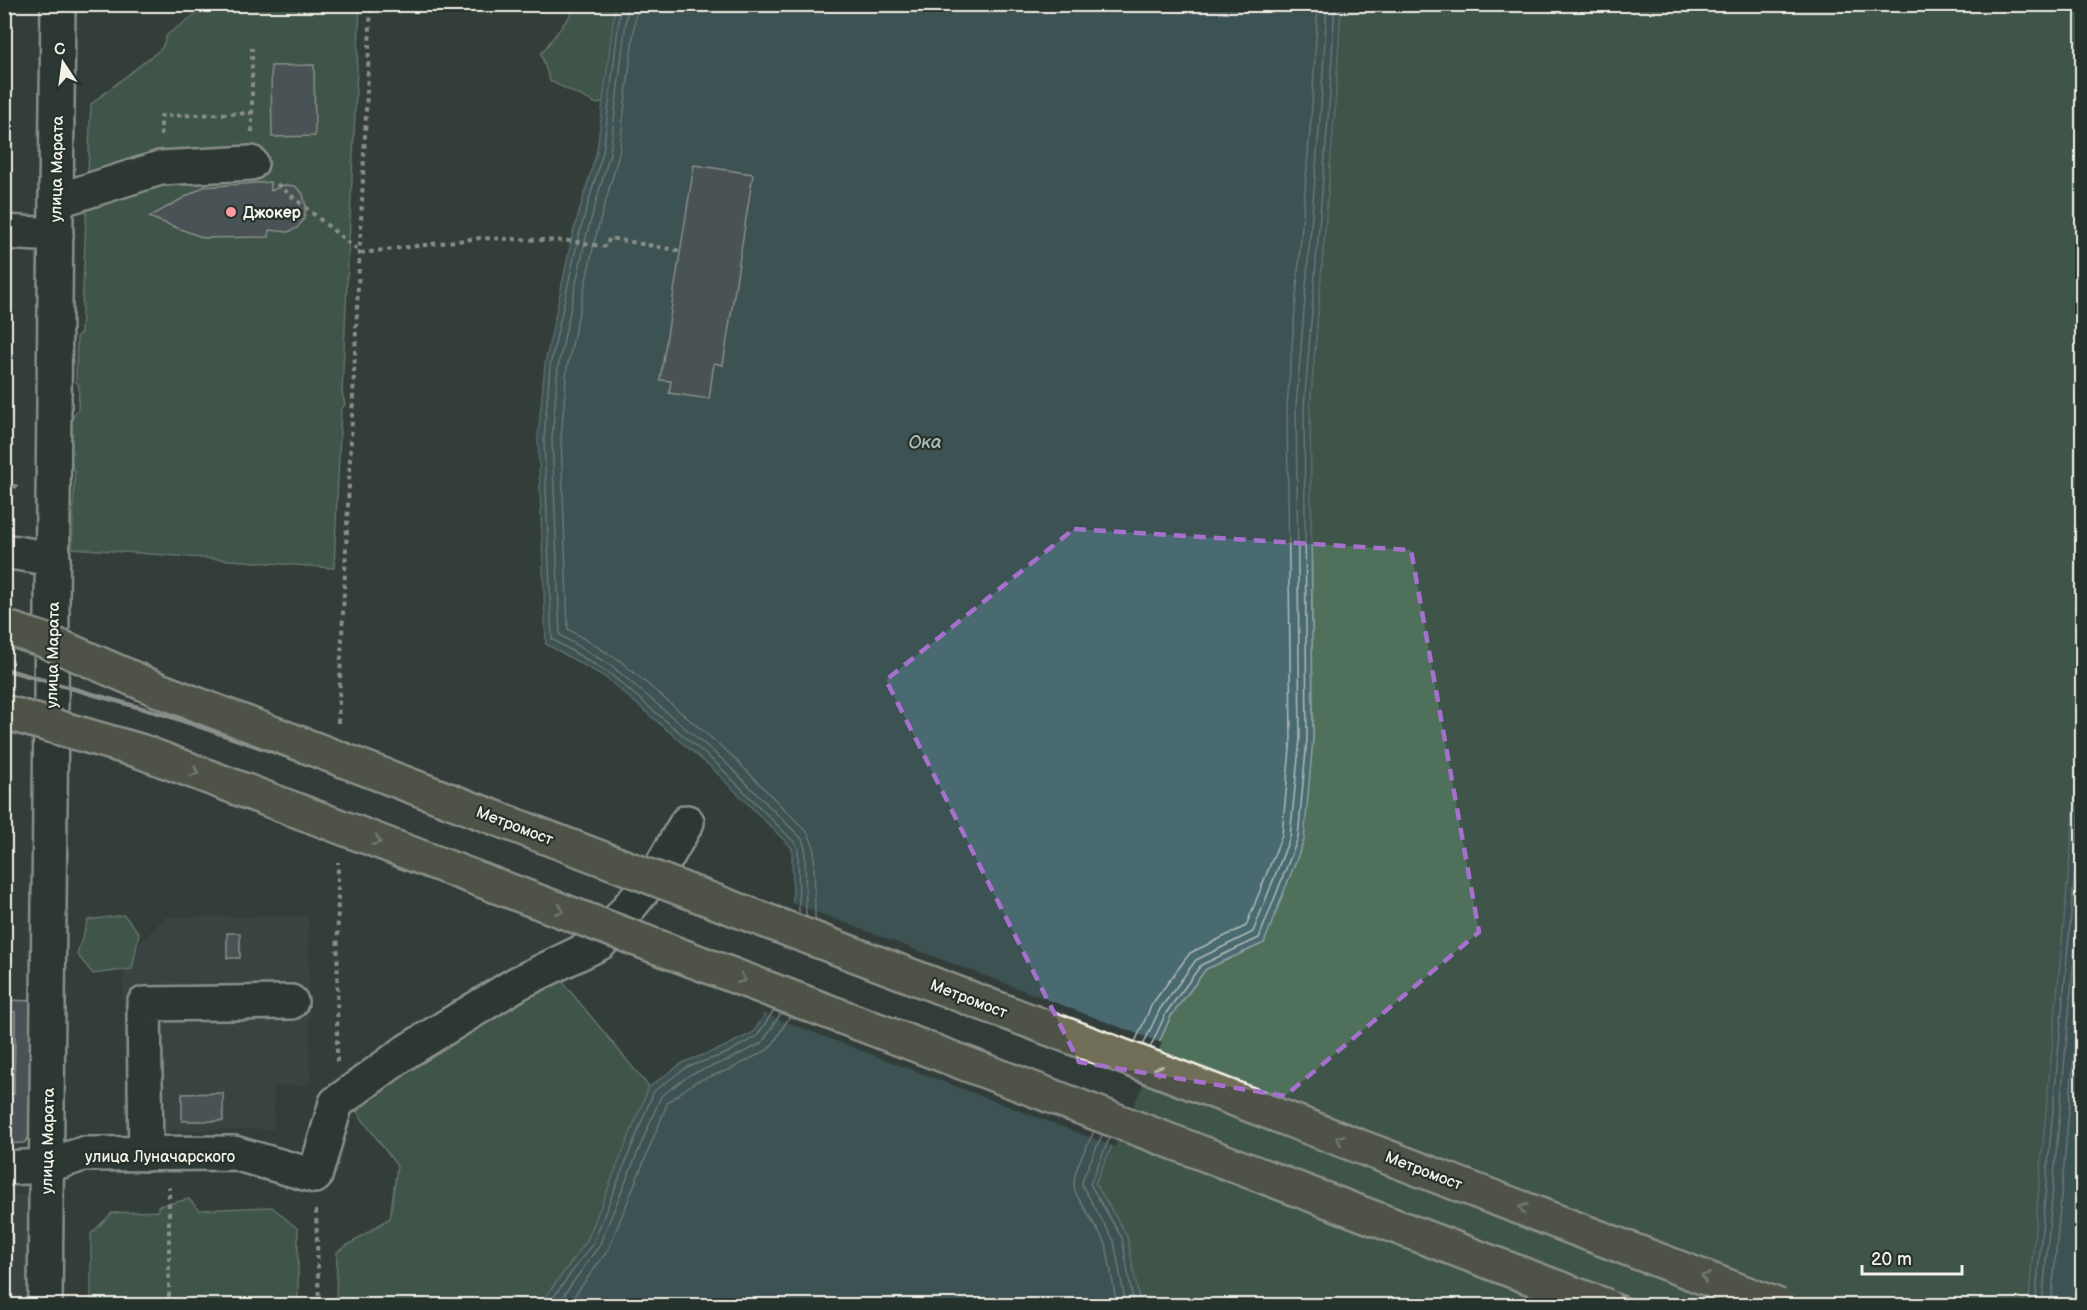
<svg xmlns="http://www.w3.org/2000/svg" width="2087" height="1310" viewBox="0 0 2087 1310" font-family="'Balsamiq Sans',sans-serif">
<rect width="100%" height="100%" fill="#333e3b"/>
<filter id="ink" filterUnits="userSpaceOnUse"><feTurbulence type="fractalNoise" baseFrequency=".0167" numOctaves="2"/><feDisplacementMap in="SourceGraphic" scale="12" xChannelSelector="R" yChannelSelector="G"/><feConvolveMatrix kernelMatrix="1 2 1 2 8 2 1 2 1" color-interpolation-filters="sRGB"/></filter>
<g filter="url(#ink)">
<g fill="#424b4c">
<polygon points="308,916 310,1085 274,1086 274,1129 125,1131 123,960 165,917"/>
<polygon points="4,1195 23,1195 34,1209 32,1305 5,1305"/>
</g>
<g fill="#4f715b" stroke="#a2b1a2" stroke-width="1.5">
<polygon points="208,5 360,5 342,392 345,405 341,409 334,568 72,548 75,470 72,469 68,425 78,409 79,385 76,382 77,336 81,333 91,104 162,48 167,35"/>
<polygon points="568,5 684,5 642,89 597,104 550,81 541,54 572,13"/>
<polygon points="1341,5 2082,5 2082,729 2029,1305 1140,1305 1127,1236 1095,1183 1171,1016 1206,969 1264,943 1313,739 1310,407 1335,107"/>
<polygon points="124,915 139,933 132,969 93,974 77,954 88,920"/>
<polygon points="556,974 649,1087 587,1241 539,1305 336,1306 337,1252 390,1218 397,1166 357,1112 377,1086"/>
<polygon points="189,1199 199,1210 272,1207 298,1229 298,1305 91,1305 91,1234 112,1213 158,1211 158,1206"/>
</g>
<g fill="#496a70" stroke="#8da0a0" stroke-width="1.5">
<polygon points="615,5 1341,5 1335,107 1310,407 1313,739 1304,840 1264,943 1206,969 1171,1016 1095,1183 1127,1236 1140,1305 539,1306 587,1241 649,1087 684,1062 722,1048 754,1032 794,967 792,848 714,770 605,677 546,644 538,438 545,364 573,233 597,151"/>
<polygon points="2082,729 2082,1305 2029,1305 2031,1272"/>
</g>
<polygon fill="#333e3b" points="790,902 1162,1043 1115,1147 762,1013 791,966"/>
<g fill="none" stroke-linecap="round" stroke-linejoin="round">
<g stroke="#b0bbb8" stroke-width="1.5">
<polyline points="621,4 603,152 579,235 550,366 544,439 552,639 609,673 718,765 796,844 798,848 799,914"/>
<polyline points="628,4 610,153 586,237 558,367 552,439 560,635 613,667 723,760 802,839 805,848 806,917"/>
<polyline points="637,4 619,154 595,239 567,368 561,439 568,629 619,660 729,753 808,833 814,847 815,920"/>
<polyline points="1135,1042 1152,1004 1190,953 1246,926 1282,835 1291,738 1287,406 1312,106 1318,4"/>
<polyline points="1143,1045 1160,1009 1196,960 1253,932 1290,837 1300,738 1296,407 1321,106 1327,4"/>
<polyline points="1150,1048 1166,1013 1201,965 1259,938 1298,838 1307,739 1304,407 1329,107 1335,4"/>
<path d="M1094 1131C1086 1150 1068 1175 1076 1194L1106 1244 1117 1306"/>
<polyline points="1102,1135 1083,1178 1082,1185 1114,1241 1126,1306"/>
<polyline points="1110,1137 1090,1184 1122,1238 1134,1306"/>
<polyline points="547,1306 593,1243 654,1091 687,1067 725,1054 757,1036 774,1010"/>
<polyline points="556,1306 599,1246 661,1096 691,1074 728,1060 762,1043 781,1013"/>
<polyline points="567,1306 608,1250 668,1102 695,1082 731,1069 767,1050 773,1044 790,1016"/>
<polyline points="2035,1306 2082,793"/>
<polyline points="2042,1306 2082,872"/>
<polyline points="2051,1306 2082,968"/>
</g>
</g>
<g fill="#656a74" stroke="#f4f1e8" stroke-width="1.5">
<polygon points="314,65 315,136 272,137 271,66"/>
<polygon points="694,165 753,174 723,365 714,363 709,399 669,393 671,381 660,380"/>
<polygon points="270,182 271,191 284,185 295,186 303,194 306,207 304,219 297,228 288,232 269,230 269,237 204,238 149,217 203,187"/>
<rect x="227" y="933" width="13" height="25"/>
<polygon points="4,1000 35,1001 34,1132 24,1143 4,1144 4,1095 14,1094 15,1012 4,1012"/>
<polygon points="4,1012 15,1012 14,1094 4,1095"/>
<polygon points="223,1093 223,1121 182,1121 182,1094"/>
<polygon points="4,1224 12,1225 12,1248 4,1247"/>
<polygon points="4,1247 12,1248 10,1303 4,1303"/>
</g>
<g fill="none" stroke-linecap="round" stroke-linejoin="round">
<g stroke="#f4f1e8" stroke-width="38">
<g id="minor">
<polyline points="56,201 160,168 251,163"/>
<polyline points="4,232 56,235"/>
<polyline points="4,551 53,559"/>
<polyline points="146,1154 144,1004 291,1002"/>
<polyline points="4,1168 46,1166 83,1154 234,1153 315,1176 336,1103 407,1051 518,983 600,943 660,869 687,822"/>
<polyline points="45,1306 58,4"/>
</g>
</g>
<g stroke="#f4f1e8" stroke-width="4" stroke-dasharray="4.5 4.5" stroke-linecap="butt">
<polyline points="92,8 242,10 242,4"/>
<polyline points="252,132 252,48"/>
<polyline points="161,136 161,116 252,113"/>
<polyline points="277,184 361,253 480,238 571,241 607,247 609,238 681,251"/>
<polyline points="4,485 22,487"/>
<polyline points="338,723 371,4"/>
<polyline points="337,1062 338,862"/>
<polyline points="316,1210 319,1306"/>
<polyline points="169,1306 169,1187"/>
</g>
<use href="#minor" stroke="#26332d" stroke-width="33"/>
<g stroke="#f4f1e8" stroke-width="4.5">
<polyline points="4,669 166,715 404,797 1502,1200 1775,1306"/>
<polyline points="4,703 132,733 1648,1306"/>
</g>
<g stroke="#f4f1e8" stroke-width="38" stroke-linecap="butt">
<g id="major-bridge">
<polyline points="4,627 44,640 159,690 1779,1306"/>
<polyline points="4,712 140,751 1606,1306"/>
</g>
</g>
<use href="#major-bridge" stroke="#716e59" stroke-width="33"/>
</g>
<defs><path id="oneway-chevron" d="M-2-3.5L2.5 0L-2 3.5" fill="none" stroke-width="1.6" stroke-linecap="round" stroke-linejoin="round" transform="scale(1.5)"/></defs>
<g stroke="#c0bdaf">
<use href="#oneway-chevron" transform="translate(195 772) rotate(21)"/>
<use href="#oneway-chevron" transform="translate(377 841) rotate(21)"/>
<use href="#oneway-chevron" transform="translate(560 910) rotate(21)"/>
<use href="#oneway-chevron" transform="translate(742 979) rotate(21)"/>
<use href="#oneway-chevron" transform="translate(1158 1070) rotate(-159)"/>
<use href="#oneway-chevron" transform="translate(1340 1139) rotate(-159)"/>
<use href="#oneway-chevron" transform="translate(1523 1208) rotate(-159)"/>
<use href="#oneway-chevron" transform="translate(1705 1277) rotate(-159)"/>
</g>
</g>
<path d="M0 0H2087V1310H0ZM1074 529 1411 550 1479 932 1285 1096 1079 1062 886 680Z" fill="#333e3b" fill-opacity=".55" fill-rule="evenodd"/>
<path fill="none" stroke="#a571cd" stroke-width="4.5" stroke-dasharray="12 8" stroke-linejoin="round" d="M1074 529 1411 550 1479 932 1285 1096 1079 1062 886 680Z"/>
<circle fill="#ff9aa2" stroke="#26332d" stroke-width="2" cx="231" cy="212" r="6"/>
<g text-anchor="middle" stroke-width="4.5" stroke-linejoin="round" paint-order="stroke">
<g font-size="16" fill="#f4f1e8" stroke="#26332d">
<text transform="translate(56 169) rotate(-89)" y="6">улица Марата</text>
<text transform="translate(52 655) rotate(-89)" y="6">улица Марата</text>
<text transform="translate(515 825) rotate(21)" y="6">Метромост</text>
<text transform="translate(969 998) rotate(21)" y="6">Метромост</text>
<text transform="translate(47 1141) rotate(-89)" y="6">улица Марата</text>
<text x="160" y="1162">улица Луначарского</text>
<text transform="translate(1424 1170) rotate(21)" y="6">Метромост</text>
</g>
<g font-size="16" font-weight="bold" fill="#f4f1e8" stroke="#26332d" text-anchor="start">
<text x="243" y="218">Джокер</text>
</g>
<g font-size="18" font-style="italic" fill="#b0bbb8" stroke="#26332d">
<text x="925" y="448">Ока</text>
</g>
</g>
<rect width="2087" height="1310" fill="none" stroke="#26332d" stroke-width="24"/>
<rect x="12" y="12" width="2063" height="1286" fill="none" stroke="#f4f1e8" stroke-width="2" filter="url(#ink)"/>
<g transform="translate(63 63) rotate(347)" stroke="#26332d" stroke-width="4.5" paint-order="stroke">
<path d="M0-4.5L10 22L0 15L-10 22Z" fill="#f4f1e8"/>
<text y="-9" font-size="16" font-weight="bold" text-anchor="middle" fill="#f4f1e8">С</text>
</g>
<path d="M1862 1265v9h100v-9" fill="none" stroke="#f4f1e8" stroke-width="3"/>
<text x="1871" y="1265" font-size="18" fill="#f4f1e8" stroke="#26332d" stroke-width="4.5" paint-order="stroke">20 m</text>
</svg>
